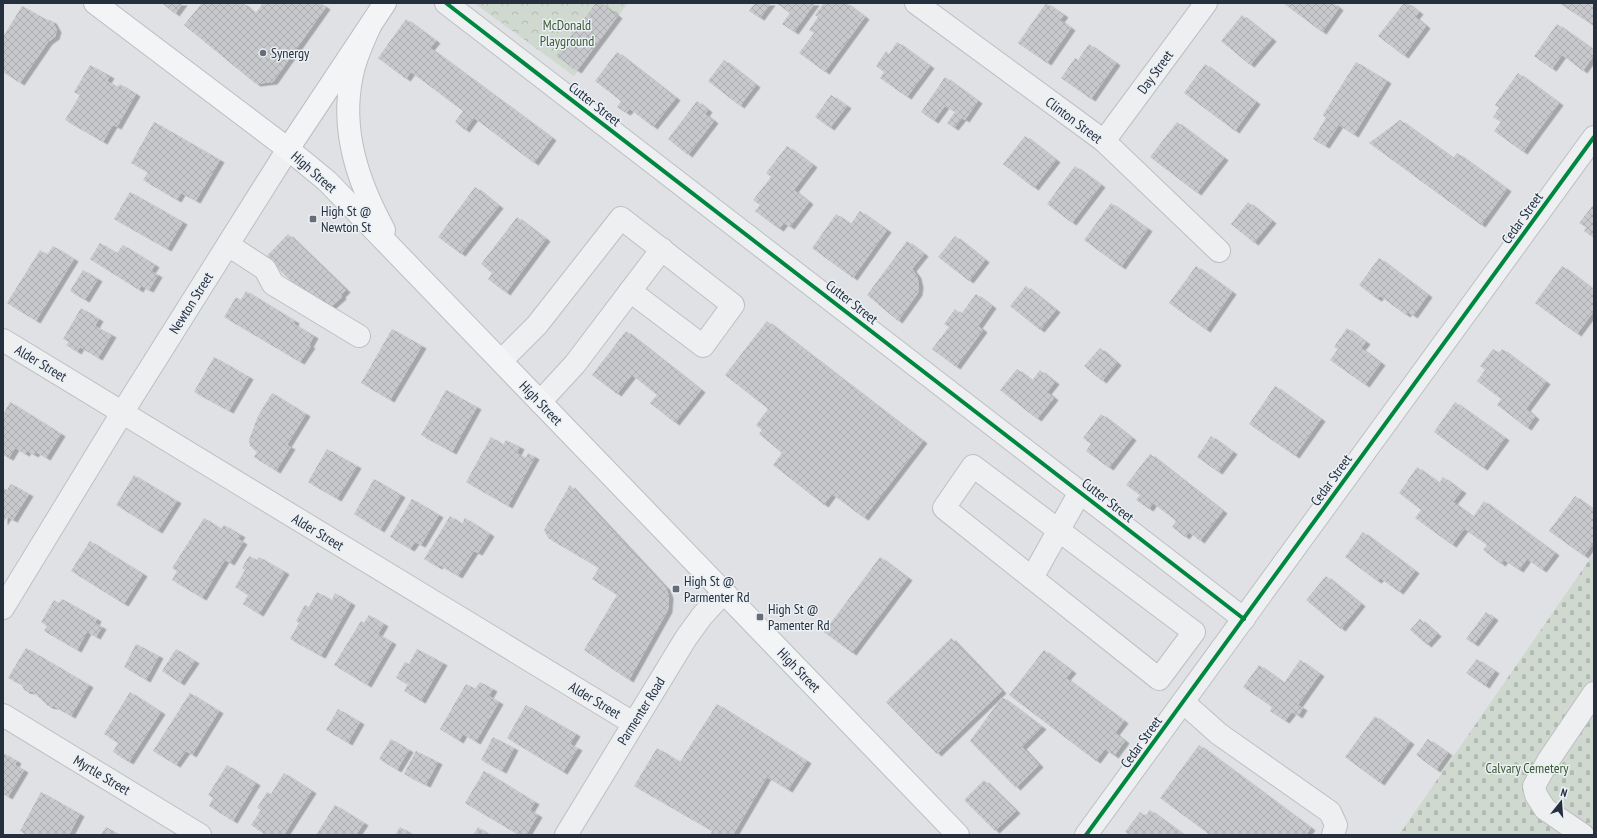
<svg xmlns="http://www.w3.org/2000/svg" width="1597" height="838" viewBox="0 0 1597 838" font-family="'PT Sans Narrow',sans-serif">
<defs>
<pattern id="forest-crowns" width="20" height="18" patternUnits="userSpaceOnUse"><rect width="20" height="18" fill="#d0d9cf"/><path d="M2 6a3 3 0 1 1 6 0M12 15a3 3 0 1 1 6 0" fill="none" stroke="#b2bbb3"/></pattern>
<pattern id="cemetery-stones" width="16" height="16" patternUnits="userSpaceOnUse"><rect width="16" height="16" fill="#d0d9cf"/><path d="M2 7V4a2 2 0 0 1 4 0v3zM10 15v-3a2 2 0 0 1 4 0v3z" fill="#b2bbb3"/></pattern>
<pattern id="building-cross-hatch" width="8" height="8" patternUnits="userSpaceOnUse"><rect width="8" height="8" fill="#c7c9cc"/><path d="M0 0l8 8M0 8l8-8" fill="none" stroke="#abadb0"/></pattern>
<filter id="shadow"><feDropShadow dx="4.5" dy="2.5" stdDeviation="0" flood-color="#0004"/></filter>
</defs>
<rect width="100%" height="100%" fill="#dfe1e4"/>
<polygon fill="url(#forest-crowns)" points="474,3 628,3 574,76"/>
<polygon fill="url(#cemetery-stones)" points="1594,553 1594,835 1399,835"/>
<g fill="url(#building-cross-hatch)" filter="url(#shadow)">
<polygon points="162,3 183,3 175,14"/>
<polygon points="202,3 243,3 255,14 263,3 320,3 326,7 273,82 256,84 184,25"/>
<polygon points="596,3 601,3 618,16 577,71 556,56"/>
<polygon points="755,3 771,3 760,18 749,11"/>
<polygon points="776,3 815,3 794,32 782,24 790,13"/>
<polygon points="824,3 846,3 865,17 825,72 799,53 814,33 809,30 818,17 815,15"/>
<polygon points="1046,3 1064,15 1060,20 1071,28 1047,63 1018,43"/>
<polygon points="1283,3 1333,3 1339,8 1322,32"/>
<polygon points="1404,3 1407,3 1419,12 1415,17 1426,26 1404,56 1378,36"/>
<polygon points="1559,3 1594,3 1594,26"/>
<polygon points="22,6 43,18 52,21 57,30 55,37 48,42 20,83 3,72 3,37"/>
<polygon points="1242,15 1272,39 1250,65 1221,41"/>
<polygon points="406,19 436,41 430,48 552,138 534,163 474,118 465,130 455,122 463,111 411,72 406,79 378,58"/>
<polygon points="1557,24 1594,50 1594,55 1583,71 1562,55 1552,69 1534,56"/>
<polygon points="897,42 930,66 907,97 880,78 884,72 876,66 886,51 889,54"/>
<polygon points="1089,44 1116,63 1091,99 1061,78 1075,58 1078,60"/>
<polygon points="617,52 676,98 653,127 630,109 626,113 617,107 621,101 595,81"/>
<polygon points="724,60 756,85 740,106 708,81"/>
<polygon points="1356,62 1387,81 1354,135 1339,125 1325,146 1313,139 1326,118 1323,115"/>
<polygon points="1205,64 1256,102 1235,131 1184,93"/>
<polygon points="90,65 110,76 107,81 118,87 120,84 136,94 117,127 113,125 103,142 65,120 80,95 74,92"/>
<polygon points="1518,73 1559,103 1523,152 1494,131 1501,122 1493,117 1499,108 1495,105"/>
<polygon points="945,77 978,101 965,120 962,118 954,128 947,123 955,112 945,106 934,121 921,112"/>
<polygon points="831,95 847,106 830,128 815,117"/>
<polygon points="697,101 708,110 705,114 714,121 688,155 668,139"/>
<polygon points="1400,120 1453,158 1457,153 1507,189 1481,225 1369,143"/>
<polygon points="154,122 220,160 196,201 181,193 177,200 143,180 148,172 131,163"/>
<polygon points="1177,122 1224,158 1197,193 1150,157"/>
<polygon points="1025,136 1056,160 1034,188 1003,164"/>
<polygon points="787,146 813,165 794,190 809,202 790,227 784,223 779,229 755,211 760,205 753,200 771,177 766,173"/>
<polygon points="1075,166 1101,185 1072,223 1047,204"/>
<polygon points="475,187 499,206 461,254 438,237"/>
<polygon points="130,192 183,222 167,249 114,219"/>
<polygon points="1248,202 1272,221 1254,243 1231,224"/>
<polygon points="1111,203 1148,229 1121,267 1084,240"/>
<polygon points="1594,204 1594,238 1584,231 1586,227 1579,223"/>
<polygon points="860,211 887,230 853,278 812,248 836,214 851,224"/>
<polygon points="517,217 546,239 506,293 488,279 492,273 481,264"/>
<polygon points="288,234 346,290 341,295 342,297 324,313 266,257"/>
<polygon points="955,236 985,260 969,281 938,257"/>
<polygon points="907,241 924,254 912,269 917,276 919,285 918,293 898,321 867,295"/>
<polygon points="100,243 117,253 123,245 155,265 151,271 158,275 149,290 141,286 139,290 90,259"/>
<polygon points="53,246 74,259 36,321 7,303 40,250 47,255"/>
<polygon points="1379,258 1428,295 1413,316 1408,312 1406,315 1380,296 1377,299 1359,285"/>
<polygon points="1196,266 1232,292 1206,330 1169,303"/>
<polygon points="1562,266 1594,290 1594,311 1577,334 1535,303"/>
<polygon points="83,270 98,279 85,300 70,291"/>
<polygon points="1026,286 1056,310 1040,330 1010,306"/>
<polygon points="246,291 295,321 294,324 314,336 309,345 311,346 300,362 224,317 236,297 241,300"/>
<polygon points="976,294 992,306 978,326 983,330 956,367 932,349 949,327 944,324 955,309 961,314"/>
<polygon points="81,308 99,319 95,326 112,335 98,358 80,347 77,352 66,345 69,342 63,339"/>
<polygon points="767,321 923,441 864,518 832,494 824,505 773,465 782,453 759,434 762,430 756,425 768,409 725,375"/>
<polygon points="1347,328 1366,342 1361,348 1381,363 1365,385 1330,360 1338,349 1334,347"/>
<polygon points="392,329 422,346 390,400 361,383"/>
<polygon points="626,331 701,390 675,423 650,403 657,395 632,375 617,394 592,375"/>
<polygon points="1100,348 1117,363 1102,381 1084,366"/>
<polygon points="1493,349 1499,353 1502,349 1546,382 1526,409 1535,417 1527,428 1497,405 1501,399 1477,381 1485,370 1480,366"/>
<polygon points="214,357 249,377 229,411 194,392"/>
<polygon points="1017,369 1032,381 1040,370 1055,382 1047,392 1054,398 1037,419 1000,390"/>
<polygon points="1275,386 1321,419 1295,456 1249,424"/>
<polygon points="446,390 477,407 452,452 421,435"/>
<polygon points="272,393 306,414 287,445 291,447 276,471 254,457 257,452 250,446 249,440 258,416"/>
<polygon points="10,402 61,434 46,458 36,452 34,455 27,451 25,454 15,448 9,458 3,455 3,415"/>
<polygon points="1455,402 1505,438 1483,468 1434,432"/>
<polygon points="1101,414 1132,438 1109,468 1086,451 1091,444 1083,438"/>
<polygon points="1211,436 1233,452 1218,472 1197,457"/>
<polygon points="491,437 503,445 506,440 520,447 517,453 526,458 528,453 535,457 508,506 466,482"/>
<polygon points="327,449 357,466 337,499 308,482"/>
<polygon points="1150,454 1223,511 1200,541 1189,532 1185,537 1172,527 1176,521 1153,503 1149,509 1136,500 1140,495 1126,485"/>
<polygon points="1417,467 1439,483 1443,477 1462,491 1453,502 1473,517 1484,501 1555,553 1542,570 1527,559 1519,570 1504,560 1501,564 1483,550 1487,545 1464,529 1452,545 1415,518 1421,510 1399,493"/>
<polygon points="134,475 177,501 158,531 116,505"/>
<polygon points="374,479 401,495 380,530 354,514"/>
<polygon points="11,484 29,494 13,520 7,517 3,523 3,488 7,490"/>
<polygon points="570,485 666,588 669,596 668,610 629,680 584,650 617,595 592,579 599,568 548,538 544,530"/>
<polygon points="1575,496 1594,510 1594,542 1584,556 1549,531"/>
<polygon points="412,499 439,515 421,545 415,542 410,549 390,537"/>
<polygon points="450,516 462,524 465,518 490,534 478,553 474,551 458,576 439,565 438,567 424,559"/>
<polygon points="204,518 221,529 224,525 241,535 238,539 243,542 230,563 225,560 202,598 172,580 177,571 172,568"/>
<polygon points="1363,532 1415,571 1399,592 1380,578 1377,581 1345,557"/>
<polygon points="90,541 143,574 124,604 71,571"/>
<polygon points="249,556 257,560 259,557 285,572 259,614 243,604 248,595 235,587 245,570 242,568"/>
<polygon points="880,557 908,578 852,653 824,632"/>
<polygon points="1326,576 1361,604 1341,629 1306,600"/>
<polygon points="317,592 332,600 335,593 351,603 321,656 290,639 299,623 296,621 305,605 309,607"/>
<polygon points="62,599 97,619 95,623 102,627 96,637 87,632 77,650 44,631 47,626 41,622 54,600 59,603"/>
<polygon points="1486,612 1494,618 1474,644 1466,639"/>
<polygon points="369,615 384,624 378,634 392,642 367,685 334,665 361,621 364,623"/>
<polygon points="1420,619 1437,634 1427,645 1410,630"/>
<polygon points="951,638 1002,691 937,754 886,702"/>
<polygon points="136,644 159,656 146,680 124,667"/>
<polygon points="26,648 89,685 71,716 55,707 48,706 33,692 25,691 21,684 8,678"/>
<polygon points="176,649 195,661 180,683 162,671"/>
<polygon points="417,649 443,663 421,701 404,691 408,684 396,678 405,662 409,664"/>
<polygon points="1044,650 1072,671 1066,678 1124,721 1115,733 1125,741 1114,756 1105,749 1096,761 1009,695"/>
<polygon points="1477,659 1495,671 1485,686 1466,673"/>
<polygon points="1300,660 1320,674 1298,705 1303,708 1298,716 1292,712 1285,721 1270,711 1272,707 1243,687 1259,665 1284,683"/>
<polygon points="480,682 493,689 489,696 499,702 476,742 463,734 459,741 440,729 466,684 475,689"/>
<polygon points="130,692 161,712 129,762 113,752 118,743 104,734"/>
<polygon points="190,693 219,711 192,755 186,751 176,765 153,751"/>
<polygon points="1002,697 1042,727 1022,747 1039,765 1016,788 970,741"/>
<polygon points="717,704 807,761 788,790 767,777 733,835 710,835 712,831 634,786 657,748 680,762"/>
<polygon points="526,705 576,734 570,744 578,748 563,772 507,738"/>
<polygon points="338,709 360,722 348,743 326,730"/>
<polygon points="1375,716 1410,742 1380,783 1345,757"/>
<polygon points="493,737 514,748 502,771 481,760"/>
<polygon points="391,739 409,750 397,770 379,759"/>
<polygon points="1428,739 1448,753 1436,770 1416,755"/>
<polygon points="1199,745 1311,828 1306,835 1210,835 1160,798"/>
<polygon points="416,751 438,762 426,785 404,774"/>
<polygon points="3,753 17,761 15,765 24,770 8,797 3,794"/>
<polygon points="227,765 256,783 233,821 209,806 213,798 208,795"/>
<polygon points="484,771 535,802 530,810 538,815 526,835 519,835 465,803"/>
<polygon points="284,773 312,791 284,835 262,835 263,833 251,825 261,810 257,808 267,792 271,794"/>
<polygon points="984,780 1016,811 995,831 964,800"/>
<polygon points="41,792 80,814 69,835 27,835 20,831"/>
<polygon points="335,805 364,823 356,835 316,835"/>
<polygon points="1150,810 1184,835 1130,835 1125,832 1140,812 1145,816"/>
<polygon points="106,827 120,835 101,835"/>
<polygon points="400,827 414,835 395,835"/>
<polygon points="478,827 490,835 473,835"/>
</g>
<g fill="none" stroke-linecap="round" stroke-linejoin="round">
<g stroke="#bdbfc2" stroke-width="24">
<g id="minor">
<polyline points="446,3 1244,619"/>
<polyline points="916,3 1104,141 1219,251"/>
<polyline points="1104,141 1206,3"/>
<polyline points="228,245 265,269 273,284 359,336"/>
<polyline points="3,340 633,723"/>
<polyline points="501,361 537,325 621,218 733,305 703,346 630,291"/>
<polyline points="540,402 575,364 662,249"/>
<polygon points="973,466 1194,632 1159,679 944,508"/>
<polyline points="1032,578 1080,492"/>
<polyline points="3,608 122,413 288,149"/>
<polyline points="1183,702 1219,734 1330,812 1336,825 1333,835"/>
<polyline points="3,715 200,835"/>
<polyline points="566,835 686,638 702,616 724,592"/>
<polyline points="1086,835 1594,137"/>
<polyline points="1583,835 1545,809 1536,795 1534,786 1548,761 1594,693"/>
</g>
</g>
<g stroke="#bbbec2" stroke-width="24">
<g id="major">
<polyline points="95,3 288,149 327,181 958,835"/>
<path d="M370 26C363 42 355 58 352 75 340 130 358 182 384 230"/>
<polyline points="288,149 385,3"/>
</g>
</g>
<use href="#minor" stroke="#eeeff1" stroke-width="22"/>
<use href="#major" stroke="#f3f4f5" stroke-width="22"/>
<g stroke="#ebf0f5" stroke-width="6">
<g id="cycleway">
<polyline points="446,3 1244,619"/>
<polyline points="1086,835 1594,137"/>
</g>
</g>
<use href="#cycleway" stroke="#00873e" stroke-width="4"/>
</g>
<g fill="#666d78" stroke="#ebf0f5" stroke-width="1.5">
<circle cx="263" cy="53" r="4"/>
<rect x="309" y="215" width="8" height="8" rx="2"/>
<rect x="672" y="585" width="8" height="8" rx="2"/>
<rect x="756" y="613" width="8" height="8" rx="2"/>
</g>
<g text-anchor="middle" stroke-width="3" stroke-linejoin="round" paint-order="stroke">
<g font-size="14" fill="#3b5b32" stroke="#ebf0f5">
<text x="567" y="30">McDonald<tspan x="567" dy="16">Playground</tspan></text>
<text x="1527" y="773">Calvary Cemetery</text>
</g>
<g font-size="14" fill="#252f3e" stroke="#ebf0f5" text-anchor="start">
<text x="271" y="58">Synergy</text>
<text x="321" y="216">High St @<tspan x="321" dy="16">Newton St</tspan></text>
<text x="684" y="586">High St @<tspan x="684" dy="16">Parmenter Rd</tspan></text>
<text x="768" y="614">High St @<tspan x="768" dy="16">Pamenter Rd</tspan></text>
</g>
<g font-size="14" fill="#252f3e" stroke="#ebf0f5">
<text transform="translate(1155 72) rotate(-54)" y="5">Day Street</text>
<text transform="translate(595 104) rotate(38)" y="5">Cutter Street</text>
<text transform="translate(1074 120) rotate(37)" y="5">Clinton Street</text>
<text transform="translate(314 172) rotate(41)" y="5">High Street</text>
<text transform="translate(1522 218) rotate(-54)" y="5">Cedar Street</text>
<text transform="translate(852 302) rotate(38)" y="5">Cutter Street</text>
<text transform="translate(191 303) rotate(-58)" y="5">Newton Street</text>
<text transform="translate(41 363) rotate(31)" y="5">Alder Street</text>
<text transform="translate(541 403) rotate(46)" y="5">High Street</text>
<text transform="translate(1331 480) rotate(-54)" y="5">Cedar Street</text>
<text transform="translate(1108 500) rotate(38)" y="5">Cutter Street</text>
<text transform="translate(318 532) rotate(31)" y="5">Alder Street</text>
<text transform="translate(799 670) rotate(46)" y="5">High Street</text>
<text transform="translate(595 700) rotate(31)" y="5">Alder Street</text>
<text transform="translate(641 711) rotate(-58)" y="5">Parmenter Road</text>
<text transform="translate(1141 742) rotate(-54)" y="5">Cedar Street</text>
<text transform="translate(102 775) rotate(31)" y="5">Myrtle Street</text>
</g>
</g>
<rect width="1597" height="838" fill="none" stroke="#252f3e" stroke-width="8"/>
<g transform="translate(1561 802) rotate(17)" stroke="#ebf0f5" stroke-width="3" paint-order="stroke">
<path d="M0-3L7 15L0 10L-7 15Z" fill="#252f3e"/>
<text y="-6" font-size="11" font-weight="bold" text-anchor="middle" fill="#252f3e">N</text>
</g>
</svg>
